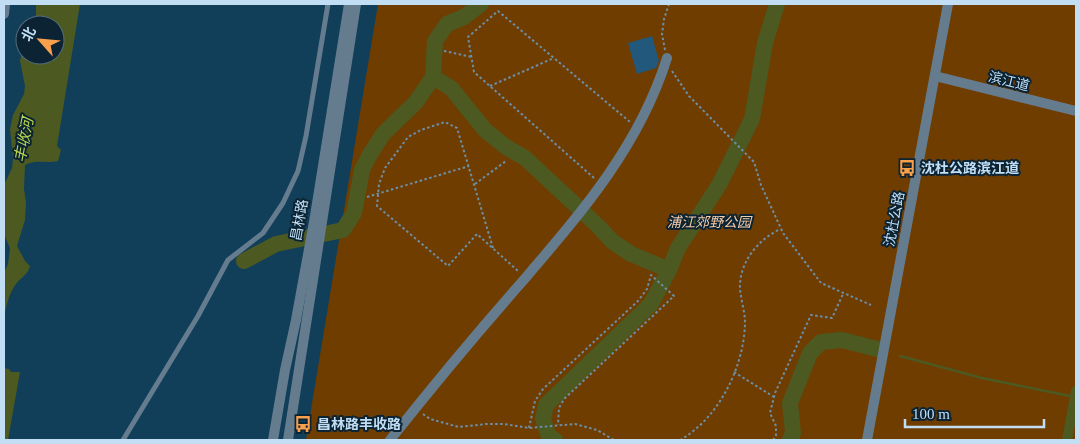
<svg xmlns="http://www.w3.org/2000/svg" width="1080" height="444" viewBox="0 0 1080 444" font-family="'Times New Roman','Noto Sans SC',serif">
<rect width="100%" height="100%" fill="#113e59"/>
<polygon fill="#703d00" points="378,4 1076,4 1076,440 306,440"/>
<g fill="#4c5921">
<path d="M36 4H80L57 146 61 150 58 161C45 164 38 159 25 165L24 189 26 202 25 220 17 246 25 261 30 266C27 276 22 276 16 284 9 293 6 307 4 318V273L8 264 10 248 4 234V185L12 168 13 159 10 129 13 115 24 94 25 86 20 61 25 37V55H55V25H31L36 17Z"/>
<polygon points="4,368 9,369 11,372 20,372 8,440 4,440"/>
</g>
<g fill="none" stroke-linecap="round" stroke-linejoin="round">
<polyline stroke="#4c5921" stroke-width="2.5" points="900,356 982,378 1075,397"/>
<polyline stroke="#4c5921" stroke-width="10" points="1067,440 1076,391"/>
<g stroke="#4c5921" stroke-width="16">
<polyline points="433,77 451,88 485,130 506,147 525,158 598,226 613,242 631,254 669,270"/>
<polyline points="244,261 276,244 343,230 354,213 362,170 369,156 383,134 416,102 433,77 435,41 447,24 464,17 481,4"/>
<polyline points="555,440 549,437 543,419 546,405 651,304 669,270 678,248 719,185 752,119 765,43 777,4"/>
<polyline points="790,440 793,433 790,403 810,353 821,342 842,340 877,349"/>
</g>
</g>
<polygon fill="#21587c" points="652,36 659,61 656,68 637,74 628,43"/>
<g fill="none" stroke-linecap="round" stroke-linejoin="round">
<g stroke="#6b8fa8" stroke-width="2" stroke-dasharray="2.5 2.5" stroke-linecap="butt">
<polyline points="665,50 662,34 664,19 669,4"/>
<polyline points="444,51 472,57"/>
<polyline points="672,71 689,96 754,162 761,185 783,233 821,283 871,305"/>
<polyline points="490,86 554,58"/>
<polyline points="594,178 474,72 468,37 498,11 630,122"/>
<polyline points="475,184 506,161"/>
<polyline points="367,197 469,166"/>
<polyline points="493,248 457,128 445,122 421,130 408,137 385,168 379,184 377,206 448,266 477,234 518,271"/>
<polyline points="734,372 774,397"/>
<polyline points="423,414 430,419 459,427 486,424 504,424 529,428 575,424 597,430 614,440"/>
<polyline points="529,428 535,401 543,389 638,301 647,289 651,275 674,296 564,399 559,408 558,425"/>
<path d="M680 440C719 418 744 367 745 323 745 312 741 300 740 289 739 262 758 240 780 229"/>
<polyline points="773,440 776,436 776,426 770,413 775,393 811,315 832,318 843,294"/>
</g>
<polyline stroke="#657c8e" stroke-width="5" points="123,440 198,316 228,260 263,233 283,203 298,171 306,136 328,4"/>
<g stroke="#657c8e" stroke-width="10">
<polyline points="4,14 5,4"/>
<polyline points="935,76 1076,111"/>
<path d="M390 440C432 387 476 334 521 283 581 213 639 147 667 58"/>
</g>
<g stroke="#657c8e" stroke-width="10">
<polyline points="273,440 285,370 296,320 314,222 349,4"/>
<polyline points="288,440 356,4"/>
<polyline points="867,440 948,4"/>
</g>
</g>
<defs>
<g id="bus-bare" transform="scale(1.35)"><path d="M-5-6H5V4H4V6H2V4H-2V6H-4V4H-5ZM-3.5-4V0h7V-4ZM-3.5 1.2v1.5H-2V1.2ZM2 1.2v1.5H3.5V1.2Z" fill="#f9a04c" stroke="#0b2333" stroke-width="2.5" paint-order="stroke"/></g>
</defs>
<g fill-rule="evenodd">
<use href="#bus-bare" x="907" y="168"/>
<use href="#bus-bare" x="303" y="424"/>
</g>
<g text-anchor="middle" stroke-width="4" stroke-linejoin="round" paint-order="stroke">
<g font-size="14" fill="#c2def4" stroke="#0b2333">
<text transform="translate(1009 81) rotate(14)" y="5">滨江道</text>
<text transform="translate(894 219) rotate(-79)" y="5">沈杜公路</text>
<text transform="translate(299 220) rotate(-80)" y="5">昌林路</text>
</g>
<g font-size="14" font-weight="bold" fill="#c2def4" stroke="#0b2333" text-anchor="start">
<text x="921" y="173">沈杜公路滨江道</text>
<text x="317" y="429">昌林路丰收路</text>
</g>
<g font-size="14" font-style="italic" fill="#f5cba8" stroke="#0b2333">
<text x="709" y="227">浦江郊野公园</text>
</g>
<g font-size="15" font-style="italic" fill="#b8d74c" stroke="#0b2333">
<text transform="translate(24 140) rotate(-79)" y="5">丰收河</text>
</g>
</g>
<rect width="1080" height="444" fill="none" stroke="#c2def4" stroke-width="10"/>
<g transform="translate(40 40) rotate(297)"><circle r="24" fill="#0b2333" stroke="#546e80"/>
<path d="M0-4L9 19L0 12L-9 19Z" fill="#f9a04c"/>
<text y="-8" font-size="14" font-weight="bold" text-anchor="middle" fill="#c2def4">北</text>
</g>
<path d="M905 419v8h139v-8" fill="none" stroke="#c2def4" stroke-width="2.5"/>
<text x="912" y="419" font-size="15" fill="#c2def4" stroke="#0b2333" stroke-width="4" paint-order="stroke">100 m</text>
</svg>
